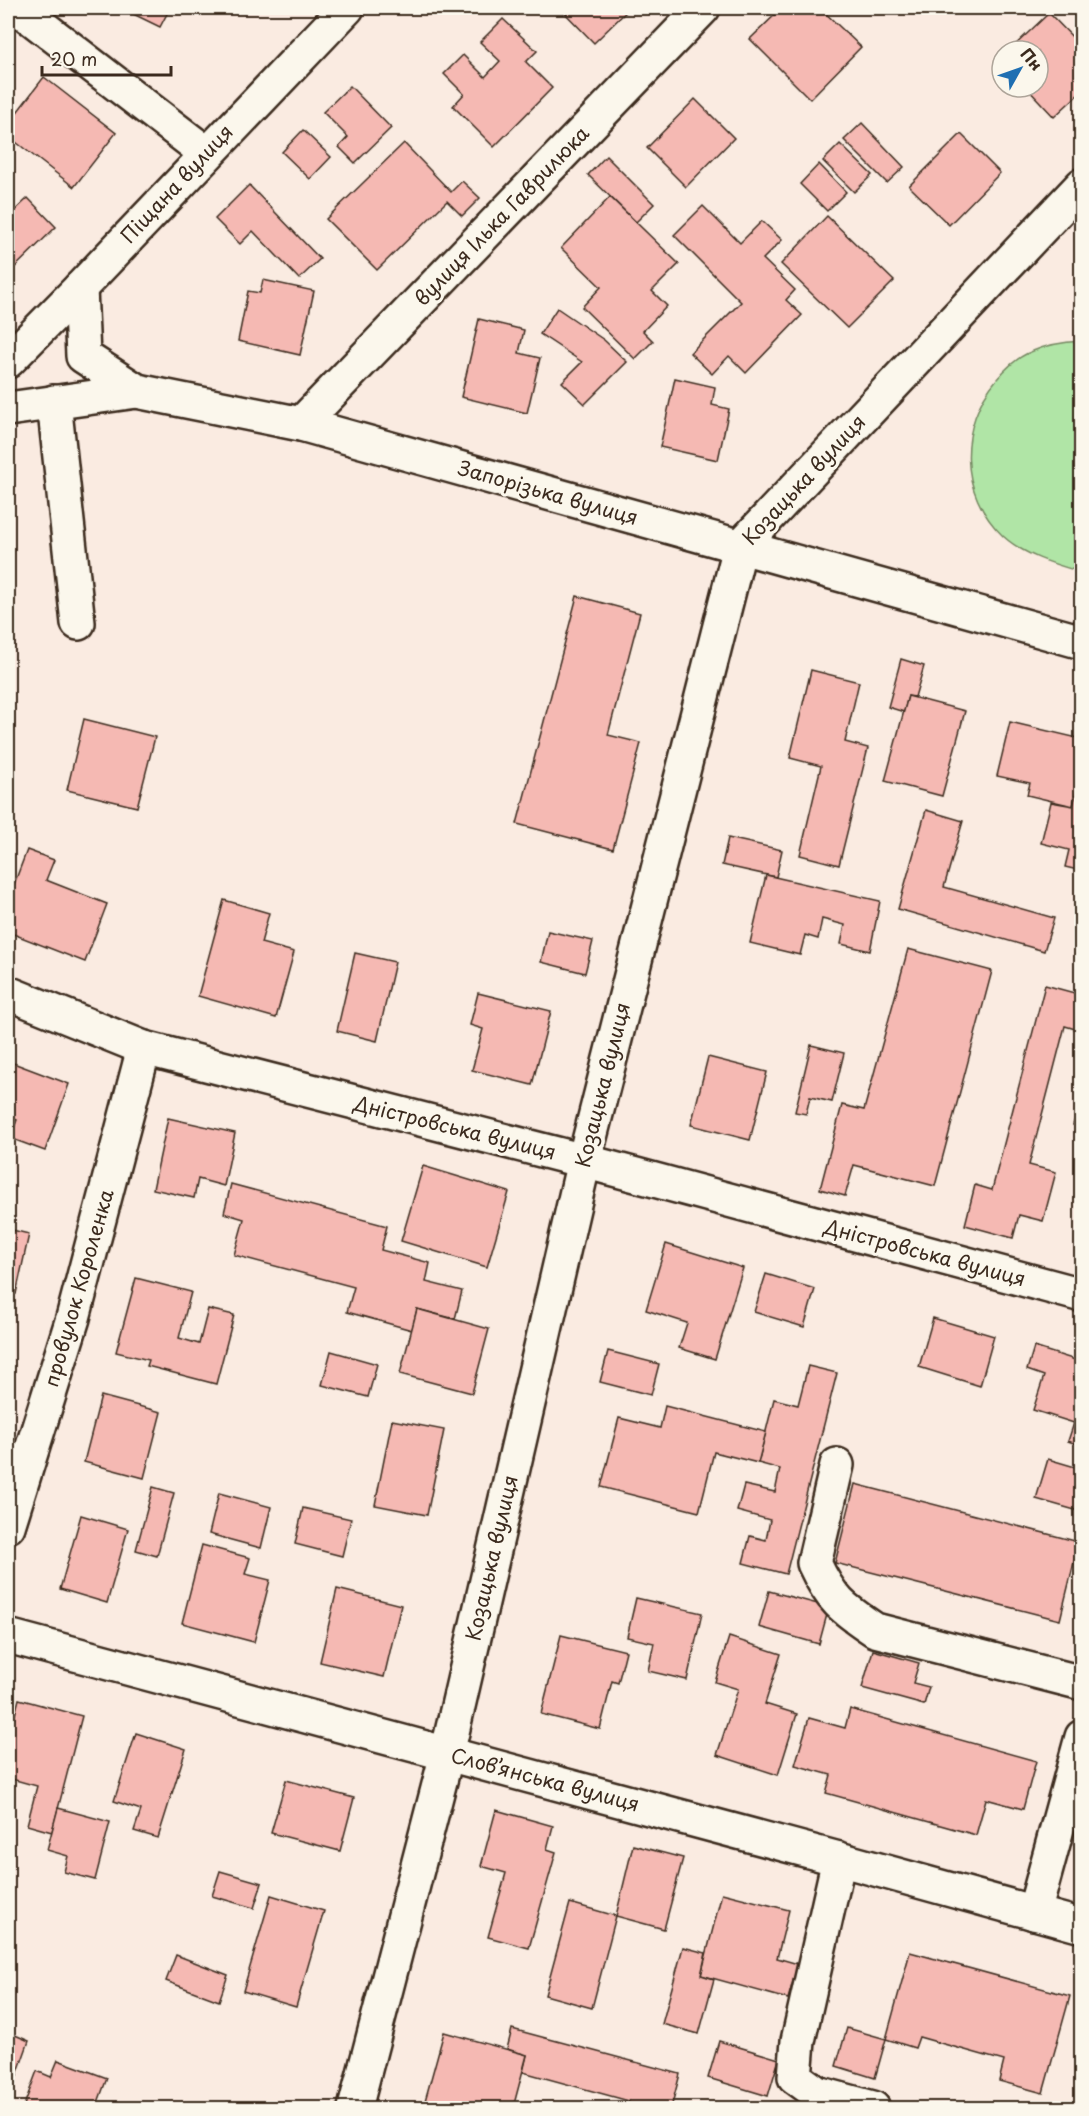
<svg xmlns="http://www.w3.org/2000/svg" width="1089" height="2116" viewBox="0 0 1089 2116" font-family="'Playpen Sans',sans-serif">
<rect width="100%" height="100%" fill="#faebe1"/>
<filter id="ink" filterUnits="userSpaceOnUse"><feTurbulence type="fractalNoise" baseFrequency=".0167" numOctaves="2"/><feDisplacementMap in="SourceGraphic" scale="12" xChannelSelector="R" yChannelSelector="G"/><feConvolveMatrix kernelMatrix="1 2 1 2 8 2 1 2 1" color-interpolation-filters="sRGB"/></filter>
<g filter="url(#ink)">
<path fill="#b0e5a6" stroke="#768862" stroke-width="1.5" d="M1081 341H1082L1081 572C1054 564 1025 556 1003 536 958 493 958 425 997 379 1006 368 1019 356 1033 351 1049 344 1064 342 1081 341Z"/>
<g fill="#f5b9b3" stroke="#3b2a1e" stroke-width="1.5">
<polygon points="121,8 170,8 160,27"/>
<polygon points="560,8 630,8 594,43"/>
<polygon points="782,8 820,8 861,47 810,99 750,39"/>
<polygon points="1049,13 1082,47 1082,91 1054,117 1026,87 1038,87 1038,51 1014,51 1012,48"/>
<polygon points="503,19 537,51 526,62 552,88 494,147 453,106 464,94 444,74 463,55 485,77 500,61 480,42"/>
<polygon points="44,77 116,133 74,187 8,136 8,124"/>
<polygon points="350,86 391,128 355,163 339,147 348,137 323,112"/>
<polygon points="695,99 734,138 686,187 647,148"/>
<polygon points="862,123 904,167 887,183 844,140"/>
<polygon points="303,130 331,157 310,179 282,152"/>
<polygon points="961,134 1000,173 949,225 909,186"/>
<polygon points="404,143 451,192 462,181 480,198 462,216 447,201 377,270 326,219"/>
<polygon points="840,144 872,175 854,192 823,161"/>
<polygon points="606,156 654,204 636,222 588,175"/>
<polygon points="819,164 846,192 827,211 800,184"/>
<polygon points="249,185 320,259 299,279 253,231 240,244 215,219"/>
<polygon points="610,197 679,264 652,291 667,306 643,331 653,341 635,359 582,307 601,287 561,248"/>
<polygon points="28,198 56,227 8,274 8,217"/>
<polygon points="703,206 740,243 762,221 782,240 763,259 795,290 786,300 802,315 746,373 729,356 712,374 690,353 741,302 674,235"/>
<polygon points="827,216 894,281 847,328 781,264"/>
<polygon points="263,280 314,291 300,355 238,341 248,291 260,293"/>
<polygon points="557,308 604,340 627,362 585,404 562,382 582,362 540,334"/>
<polygon points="479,319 524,330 519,353 540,358 527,413 461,397"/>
<polygon points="675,378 715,387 712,405 729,409 718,460 660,447"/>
<polygon points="577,596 640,613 608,735 641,743 613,849 517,824"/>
<polygon points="901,659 924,666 915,697 908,696 904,712 888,707"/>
<polygon points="811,670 859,682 845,742 868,748 839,865 800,855 821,766 790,758"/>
<polygon points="908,696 965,711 942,796 885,781"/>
<polygon points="84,719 155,737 137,807 67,790"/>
<polygon points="1010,722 1082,739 1082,771 1073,806 1027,795 1030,783 997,776"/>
<polygon points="1078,785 1082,786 1082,871 1065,867 1069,850 1041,843 1051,802 1073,806"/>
<polygon points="926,810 963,821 944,887 1054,918 1044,951 898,909"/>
<polygon points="728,838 782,850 776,877 722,865"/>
<polygon points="27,850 54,860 46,880 107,904 85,962 8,932 8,900"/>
<polygon points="766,875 880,901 870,951 841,944 845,925 822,919 818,939 805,935 800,955 750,943"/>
<polygon points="224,900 269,913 261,943 294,952 276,1018 198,996"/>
<polygon points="548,931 593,941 585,973 541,962"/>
<polygon points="908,949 992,971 935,1186 854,1165 845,1196 820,1189 842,1105 864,1110"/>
<polygon points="355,953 395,962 377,1041 337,1031"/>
<polygon points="1045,985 1082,995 1082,1031 1065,1026 1029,1165 1056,1172 1043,1221 1019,1215 1013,1238 965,1225 975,1185 992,1190"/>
<polygon points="478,993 551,1011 532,1085 472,1070 483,1029 470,1025"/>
<polygon points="811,1045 844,1053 832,1102 810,1097 806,1114 795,1112"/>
<polygon points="708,1057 767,1072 750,1140 691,1125"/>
<polygon points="8,1061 69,1084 45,1151 10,1138 17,1120 8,1116"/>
<polygon points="1082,1097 1082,1127 1073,1125"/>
<polygon points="168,1118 235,1133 224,1186 198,1179 194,1198 153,1189"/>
<polygon points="423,1166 509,1192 487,1267 401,1241"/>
<polygon points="231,1184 387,1226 381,1250 430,1263 426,1282 462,1291 455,1319 417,1309 412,1330 347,1312 354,1287 234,1255 244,1219 224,1213"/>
<polygon points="8,1229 29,1234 16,1294 8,1291"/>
<polygon points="666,1244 743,1268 715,1359 679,1348 687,1323 646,1310"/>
<polygon points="766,1274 815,1289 804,1327 754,1312"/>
<polygon points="136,1278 191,1292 179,1338 199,1344 208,1309 234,1315 216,1384 147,1366 149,1360 116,1352"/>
<polygon points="417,1309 489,1329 472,1393 400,1374"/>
<polygon points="933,1318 994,1336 980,1386 919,1367"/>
<polygon points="1034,1347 1082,1362 1082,1446 1068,1441 1074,1423 1033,1410 1044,1376 1027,1370"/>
<polygon points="331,1351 377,1364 368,1397 322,1385"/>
<polygon points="608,1351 659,1364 651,1395 600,1382"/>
<polygon points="808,1366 837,1373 786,1574 743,1563 750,1536 766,1540 770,1520 737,1511 744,1485 775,1492 780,1469 758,1463 774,1399 798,1405"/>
<polygon points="101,1396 161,1412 144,1478 84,1462"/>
<polygon points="665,1406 766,1432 758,1463 714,1452 699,1512 601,1487 619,1418 660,1428"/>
<polygon points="392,1420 444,1430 427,1515 375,1505"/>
<polygon points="1048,1459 1082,1469 1082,1512 1036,1499"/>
<polygon points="855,1484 1079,1542 1060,1620 835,1563"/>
<polygon points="153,1487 174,1493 157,1556 136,1550"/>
<polygon points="219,1493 271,1507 261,1548 209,1534"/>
<polygon points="303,1508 351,1519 342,1556 295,1544"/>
<polygon points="81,1515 128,1529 107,1603 60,1589"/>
<polygon points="202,1545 250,1558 245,1574 270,1580 254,1642 182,1623"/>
<polygon points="337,1589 401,1605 384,1677 320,1662"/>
<polygon points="769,1591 829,1607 819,1644 759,1627"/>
<polygon points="636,1598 702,1613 687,1680 648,1671 654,1643 627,1637"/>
<polygon points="561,1635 626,1651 618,1683 612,1681 600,1729 541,1714"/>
<polygon points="729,1637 781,1654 765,1704 797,1714 778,1775 717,1755 738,1689 715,1682"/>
<polygon points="873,1650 919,1663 913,1683 929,1687 924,1705 862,1688"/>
<polygon points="19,1699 82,1716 52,1832 27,1825 37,1786 8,1778 8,1742"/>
<polygon points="850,1709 1036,1761 1023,1809 986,1799 976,1835 826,1793 831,1775 795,1765 809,1718 845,1728"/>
<polygon points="136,1733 186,1749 158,1838 134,1831 141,1810 114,1801"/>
<polygon points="286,1780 354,1798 340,1851 271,1833"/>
<polygon points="58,1808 110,1822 95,1880 64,1872 68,1856 47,1850"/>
<polygon points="496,1810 553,1826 547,1849 556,1852 529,1948 488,1937 506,1873 481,1866"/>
<polygon points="633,1845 683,1858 664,1929 616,1916"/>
<polygon points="220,1871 262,1883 254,1908 212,1896"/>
<polygon points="722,1893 789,1910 777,1958 798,1964 788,1999 701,1975"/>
<polygon points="271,1895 324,1911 296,2007 243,1991"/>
<polygon points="570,1903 616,1916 592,2008 545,1995"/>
<polygon points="683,1947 706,1953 701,1975 714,1979 699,2034 662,2024"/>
<polygon points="910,1952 1070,1996 1043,2093 999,2081 1004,2061 919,2037 915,2048 886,2039"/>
<polygon points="176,1955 228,1975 219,2001 166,1981"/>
<polygon points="847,2028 886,2039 875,2078 836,2066"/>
<polygon points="512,2029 680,2074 671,2108 627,2108 629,2101 523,2072 527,2055 507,2049"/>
<polygon points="8,2032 29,2041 8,2100"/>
<polygon points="444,2032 527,2055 513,2108 423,2108"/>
<polygon points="719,2041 779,2059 768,2096 708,2078"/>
<polygon points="58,2060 107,2078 96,2108 23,2108 37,2071 51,2077"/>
</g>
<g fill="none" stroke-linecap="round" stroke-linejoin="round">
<g stroke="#3b2a1e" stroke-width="38">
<g id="minor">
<polyline points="18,8 206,153"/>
<polyline points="80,288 83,356 137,391"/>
<polyline points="8,361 80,288 347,8"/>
<polyline points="54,402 78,623"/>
<polyline points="8,409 137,391 301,424 1082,642"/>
<polyline points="301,424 703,8"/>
<polyline points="8,993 144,1048 584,1161 1082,1295"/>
<path d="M837 1465 814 1563C831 1600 842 1608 875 1630L1082 1683"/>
<polyline points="8,1526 73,1318 144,1048"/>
<polyline points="8,1636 839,1859 1082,1926"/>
<polyline points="839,1859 798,2041 795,2077 817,2093 873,2108"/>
<polyline points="1034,1913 1082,1737"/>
<polyline points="355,2108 447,1754 584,1161 740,547 1082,185"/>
</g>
</g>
<use href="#minor" stroke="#fbf7ec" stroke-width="33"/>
</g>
</g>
<g text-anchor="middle" stroke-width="6" stroke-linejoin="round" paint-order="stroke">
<g font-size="20" fill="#3b2a1e" stroke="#fbf7ec">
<text transform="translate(177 184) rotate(-47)" y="7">Піщана вулиця</text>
<text transform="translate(502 216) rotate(-46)" y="7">вулиця Ілька Гаврилюка</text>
<text transform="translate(804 480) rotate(-47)" y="7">Козацька вулиця</text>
<text transform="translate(548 493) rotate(16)" y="7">Запорізька вулиця</text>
<text transform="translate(603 1085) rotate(-76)" y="7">Козацька вулиця</text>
<text transform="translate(455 1128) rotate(14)" y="7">Дністровська вулиця</text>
<text transform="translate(925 1253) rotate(15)" y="7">Дністровська вулиця</text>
<text transform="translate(79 1288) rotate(-74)" y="7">провулок Короленка</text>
<text transform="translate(492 1558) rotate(-77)" y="7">Козацька вулиця</text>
<text transform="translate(545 1780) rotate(15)" y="7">Словʼянська вулиця</text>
</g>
</g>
<rect width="1089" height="2116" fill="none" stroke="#fbf7ec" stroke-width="30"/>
<rect x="15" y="15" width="1059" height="2086" fill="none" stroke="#3b2a1e" stroke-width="2" filter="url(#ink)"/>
<g transform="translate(1020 69) rotate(50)"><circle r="28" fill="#fbf7ec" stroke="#aea59a" stroke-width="1.5"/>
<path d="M0-4.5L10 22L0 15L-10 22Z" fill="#1f6fb2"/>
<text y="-9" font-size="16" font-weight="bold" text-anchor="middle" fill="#3b2a1e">Пн</text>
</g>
<path d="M42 66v9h129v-9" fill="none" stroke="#3b2a1e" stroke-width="3"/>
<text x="51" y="66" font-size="18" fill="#3b2a1e" stroke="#fbf7ec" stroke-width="4.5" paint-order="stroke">20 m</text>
</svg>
